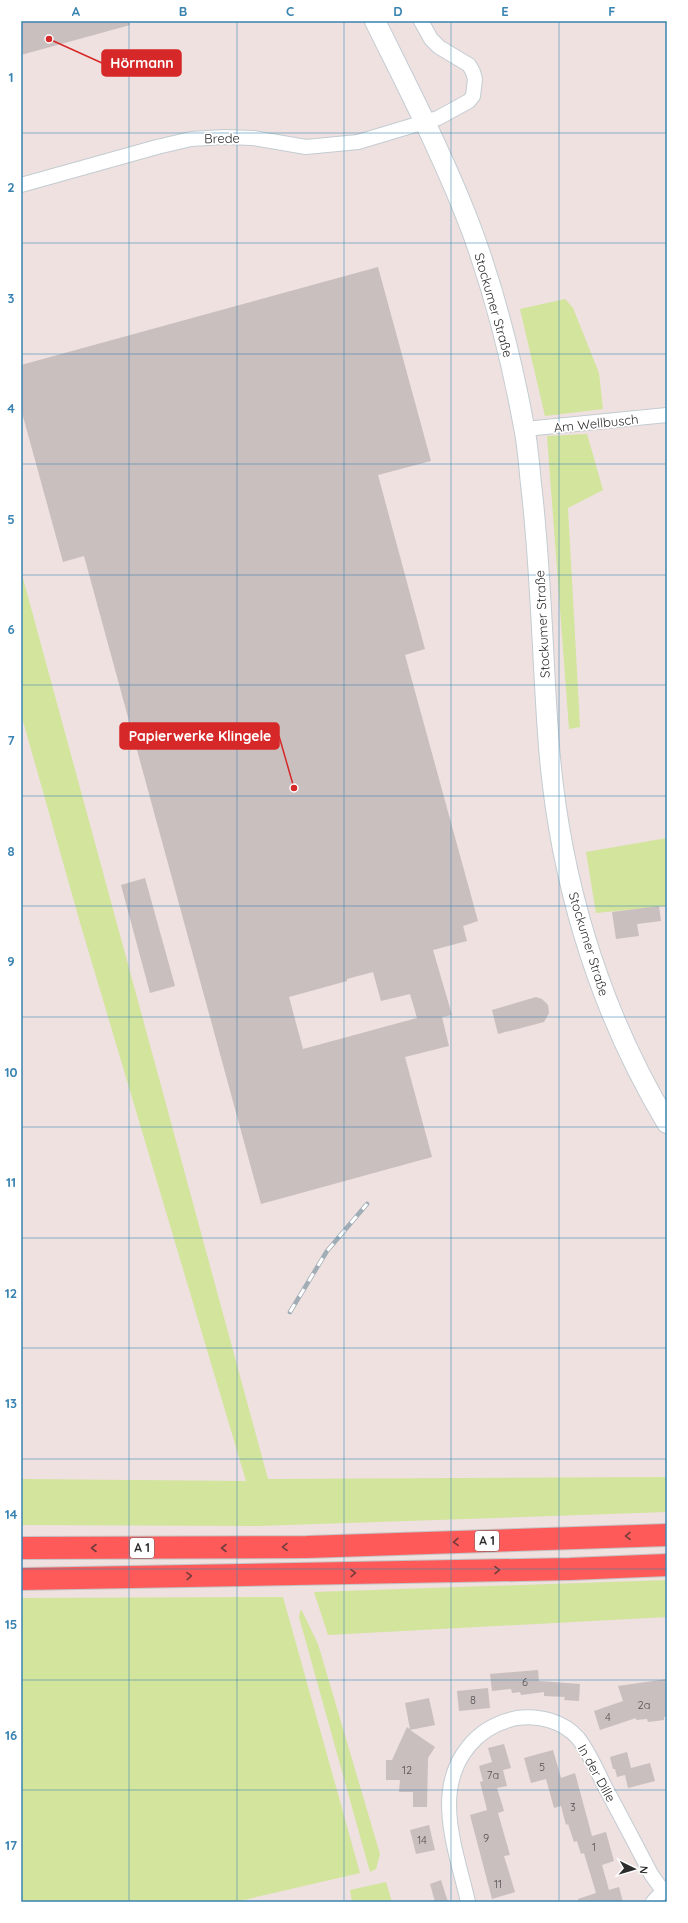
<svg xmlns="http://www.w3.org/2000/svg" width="688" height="1923" viewBox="0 0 688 1923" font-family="Quicksand,sans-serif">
<rect width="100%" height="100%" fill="#eee1df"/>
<g fill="#d3e49c">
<polygon points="565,299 573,308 599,373 603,409 545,416 520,309"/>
<polygon points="587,434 603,490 568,508 580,727 569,729 547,436"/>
<polygon points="21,571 268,1479 667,1477 667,1512 259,1526 21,1525 21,1479 246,1481 81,926 21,714"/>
<polygon points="667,838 667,906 596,913 586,852"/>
<polygon points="667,1580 667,1617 328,1635 314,1592"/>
<polygon points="283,1597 360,1873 235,1902 21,1902 21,1598"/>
<polygon points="301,1609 318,1644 380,1854 376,1869 370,1872 299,1617"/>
<polygon points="386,1882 392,1902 352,1902 350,1890"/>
</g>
<g fill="#c9bfbe" fill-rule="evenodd">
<polygon points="21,21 129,21 130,25 21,55"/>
<path d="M378 267 431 461 378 475 425 649 405 655 478 921 463 926 467 941 433 950 452 1015 442 1017 449 1046 405 1057 432 1157 261 1204 84 556 63 562 21 409V365ZM373 972 381 1001 410 994 417 1018 303 1049 289 997 347 981V979Z"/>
<polygon points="145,878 175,986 150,993 121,885"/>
<polygon points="659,906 661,921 637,924 639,936 616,939 612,912"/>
<polygon points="536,997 542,999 548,1005 549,1013 544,1022 498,1034 492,1010"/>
<polygon points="538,1670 539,1681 580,1684 579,1701 564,1700 565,1697 544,1696 544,1692 521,1695 520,1692 512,1693 511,1689 492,1691 490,1674"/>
<polygon points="667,1679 667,1716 664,1717 664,1720 648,1722 647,1719 636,1720 636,1718 600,1730 594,1711 623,1701 618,1686"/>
<polygon points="488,1688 490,1708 459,1711 457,1691"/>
<polygon points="429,1698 435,1725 410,1730 435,1747 428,1758 427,1807 413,1807 413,1792 399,1792 400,1780 386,1780 386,1760 392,1760 407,1727 410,1729 405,1703"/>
<polygon points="504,1744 511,1768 503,1770 507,1786 497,1788 504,1811 498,1813 510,1855 504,1856 515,1892 492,1899 470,1815 487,1810 480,1782 483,1781 479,1766 492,1762 488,1748"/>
<polygon points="553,1750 561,1778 575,1773 592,1836 606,1832 614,1861 602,1865 609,1890 619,1887 623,1902 579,1902 578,1899 596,1893 584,1853 581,1854 577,1841 574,1842 568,1824 566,1825 561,1806 554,1808 546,1779 531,1783 524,1758"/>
<polygon points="627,1752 631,1768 650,1763 655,1781 628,1788 625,1775 617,1777 615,1769 613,1769 610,1757"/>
<polygon points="429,1825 435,1850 416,1854 410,1830"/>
<polygon points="441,1880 448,1902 435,1902 430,1884"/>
</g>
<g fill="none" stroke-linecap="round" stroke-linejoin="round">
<g stroke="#c3ccd2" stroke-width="16">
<g id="street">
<polyline points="21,185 157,147 191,139 224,137 253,138 306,147 358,142 438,118 469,101 473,96 475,79 473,72 469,65 439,47 431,39 421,21"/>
<polyline points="525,429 667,415"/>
<path d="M468 1902C457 1852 431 1791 469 1746 481 1731 498 1722 517 1718 539 1715 563 1721 578 1738 588 1751 596 1768 603 1783 619 1813 635 1843 651 1874L663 1891"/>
<polyline points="653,1902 663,1891 667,1889"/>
</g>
</g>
<g stroke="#c3ccd2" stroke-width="22">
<path id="secondary" d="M375 21C409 90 445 159 472 231 495 294 512 361 524 427 528 446 529 465 531 484 541 567 542 650 548 733 557 870 596 1005 667 1123"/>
</g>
<g stroke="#c4c4c4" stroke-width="24">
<g id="highway">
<polyline points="21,1548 307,1547 667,1535"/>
<polyline points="21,1579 570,1569 667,1565"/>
</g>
</g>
<use href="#street" stroke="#fff" stroke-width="14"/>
<use href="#secondary" stroke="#fff" stroke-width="20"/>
<use href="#highway" stroke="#fe5a5a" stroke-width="22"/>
<g stroke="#a1adb6" stroke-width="4.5">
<polyline id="rail" points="290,1312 327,1251 367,1204"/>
</g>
<use href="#rail" stroke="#fff" stroke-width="3" stroke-dasharray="9" stroke-linecap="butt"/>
</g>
<defs><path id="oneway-chevron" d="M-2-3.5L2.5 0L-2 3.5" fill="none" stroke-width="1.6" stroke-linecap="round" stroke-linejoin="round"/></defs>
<g stroke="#763c3c">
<use href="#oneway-chevron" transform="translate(628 1536) rotate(178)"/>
<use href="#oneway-chevron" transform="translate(456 1542) rotate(178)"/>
<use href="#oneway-chevron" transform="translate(285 1547) rotate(179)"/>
<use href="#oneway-chevron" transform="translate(94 1548) rotate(180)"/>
<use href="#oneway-chevron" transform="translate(224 1548) rotate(180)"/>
<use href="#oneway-chevron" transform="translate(497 1570) rotate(-1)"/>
<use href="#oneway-chevron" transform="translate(353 1573) rotate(-1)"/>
<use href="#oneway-chevron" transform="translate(189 1576) rotate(-1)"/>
</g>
<path fill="none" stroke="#3983b1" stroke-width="1" stroke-opacity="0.55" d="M129 21V1902M237 21V1902M344 21V1902M451 21V1902M559 21V1902M21 133H667M21 243H667M21 354H667M21 464H667M21 575H667M21 685H667M21 796H667M21 906H667M21 1017H667M21 1127H667M21 1238H667M21 1348H667M21 1459H667M21 1569H667M21 1680H667M21 1790H667"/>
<g text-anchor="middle" stroke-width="3.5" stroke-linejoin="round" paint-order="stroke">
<g font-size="11" fill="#535150">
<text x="525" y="1686">6</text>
<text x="473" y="1704">8</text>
<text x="644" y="1709">2a</text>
<text x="608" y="1721">4</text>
<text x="542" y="1771">5</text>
<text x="407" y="1774">12</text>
<text x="493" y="1779">7a</text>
<text x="573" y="1811">3</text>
<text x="486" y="1842">9</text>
<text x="422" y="1844">14</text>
<text x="594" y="1851">1</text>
<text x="498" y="1888">11</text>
</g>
<g fill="#fff" stroke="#6b6b6b" stroke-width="1">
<rect x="475" y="1531" width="24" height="20" rx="3"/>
<rect x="130" y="1538" width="24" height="20" rx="3"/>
</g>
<g font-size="12" font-weight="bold" fill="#2c2c2c">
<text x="487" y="1545">A 1</text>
<text x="142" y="1552">A 1</text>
</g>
<g font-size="13" fill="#2c2c2c" stroke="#fff">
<text transform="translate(222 138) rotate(-1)" y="5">Brede</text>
<text transform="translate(494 305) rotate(74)" y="5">Stockumer Straße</text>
<text transform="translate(596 423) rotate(-6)" y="5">Am Wellbusch</text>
<text transform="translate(542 624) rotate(-93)" y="5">Stockumer Straße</text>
<text transform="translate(589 944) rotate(73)" y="5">Stockumer Straße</text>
<text transform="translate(597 1773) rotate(61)" y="5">In der Dille</text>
</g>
</g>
<path fill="none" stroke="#d62828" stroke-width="1.5" d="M49 39L102 63M294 788L279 736"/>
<g fill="#d62828" stroke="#fff" stroke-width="1.5">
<circle cx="49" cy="39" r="4"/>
<circle cx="294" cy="788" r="4"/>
</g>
<g fill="#d62828" stroke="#d62828" stroke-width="1.5">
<rect x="102" y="50" width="79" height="26" rx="4"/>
<rect x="120" y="723" width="159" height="26" rx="4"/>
</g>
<g font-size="14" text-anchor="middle" font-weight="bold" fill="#fff">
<text x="142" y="68">Hörmann</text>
<text x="200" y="741">Papierwerke Klingele</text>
</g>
<rect width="688" height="1923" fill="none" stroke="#ffffff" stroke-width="44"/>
<g transform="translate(634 1869) rotate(95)" stroke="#ffffff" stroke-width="3" paint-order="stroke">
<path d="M0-3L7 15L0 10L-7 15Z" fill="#2c2c2c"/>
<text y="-6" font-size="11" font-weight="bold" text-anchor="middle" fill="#2c2c2c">N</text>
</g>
<rect x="22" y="22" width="644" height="1879" fill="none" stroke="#3983b1" stroke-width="1.5"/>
<g font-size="13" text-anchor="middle" font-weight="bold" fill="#3983b1">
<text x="76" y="16">A</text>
<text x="183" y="16">B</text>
<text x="290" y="16">C</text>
<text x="398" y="16">D</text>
<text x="505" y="16">E</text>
<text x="612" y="16">F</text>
<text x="11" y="82">1</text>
<text x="11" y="192">2</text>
<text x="11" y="303">3</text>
<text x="11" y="413">4</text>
<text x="11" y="524">5</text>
<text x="11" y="634">6</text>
<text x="11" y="745">7</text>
<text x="11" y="856">8</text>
<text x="11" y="966">9</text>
<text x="11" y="1077">10</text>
<text x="11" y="1187">11</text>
<text x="11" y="1298">12</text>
<text x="11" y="1408">13</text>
<text x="11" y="1519">14</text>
<text x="11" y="1629">15</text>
<text x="11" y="1740">16</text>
<text x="11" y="1850">17</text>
</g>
</svg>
